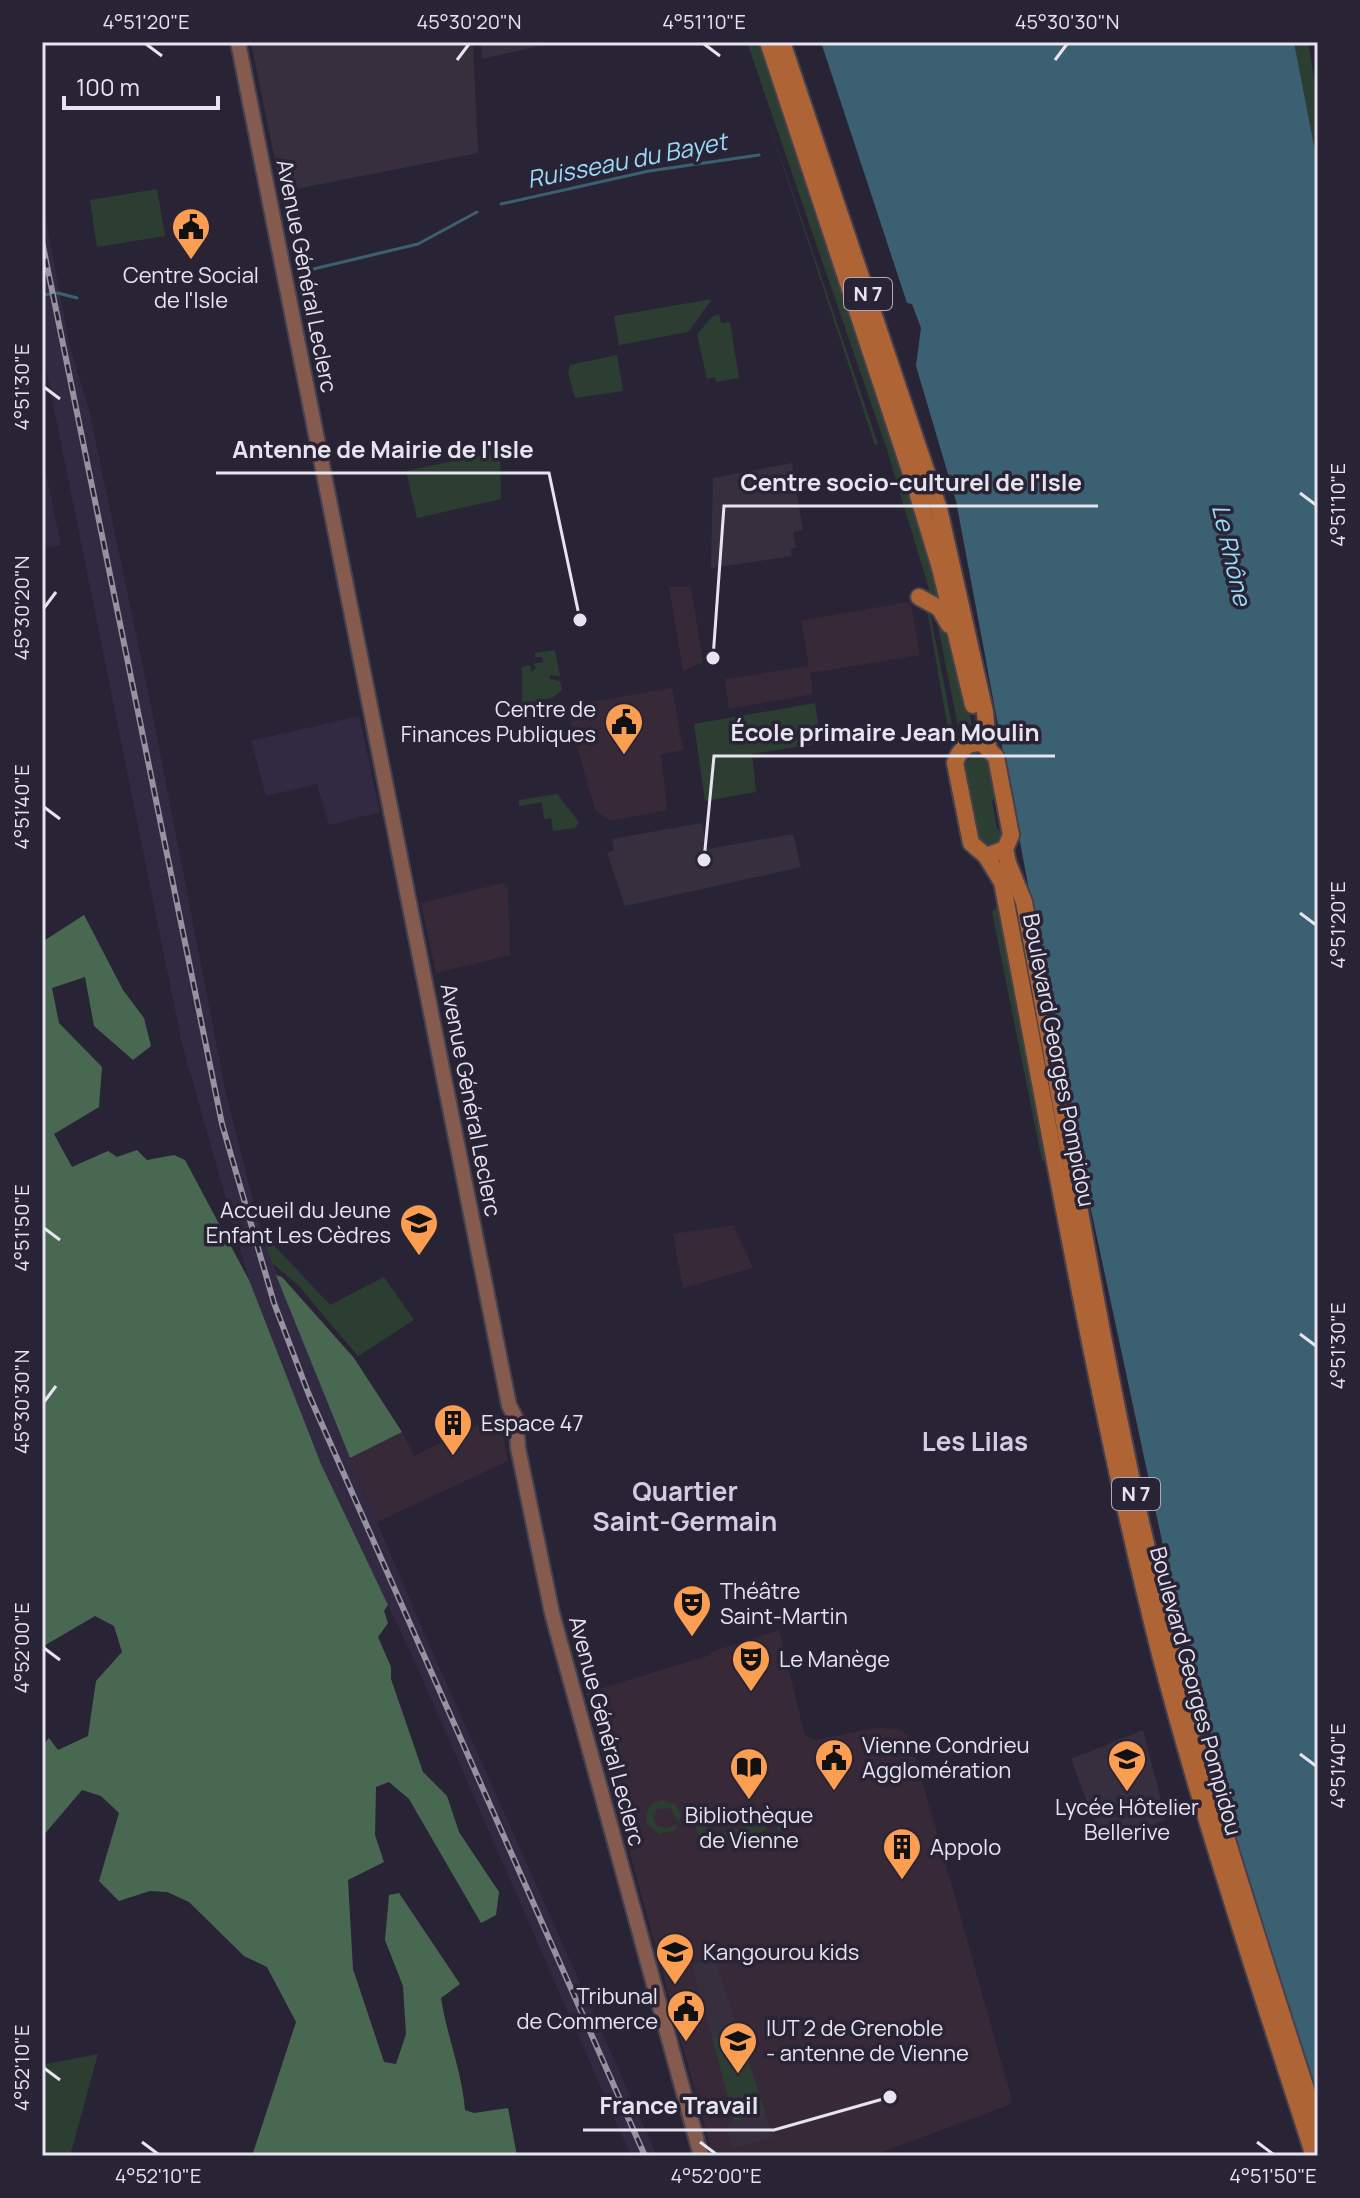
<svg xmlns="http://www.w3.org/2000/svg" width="1360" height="2198" viewBox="0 0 1360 2198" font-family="Manrope,sans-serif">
<rect width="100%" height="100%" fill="#292435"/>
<g fill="#372937">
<polygon points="669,587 691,587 703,662 683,671"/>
<polygon points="907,602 911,605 920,655 810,673 813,694 729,709 725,679 809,666 801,621"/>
<polygon points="672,688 683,750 661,754 667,810 611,821 595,810 566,706"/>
<polygon points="503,883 508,887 510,955 436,973 421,903"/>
<polygon points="733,1225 753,1268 683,1288 673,1234"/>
<polygon points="498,1414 508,1461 377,1522 350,1458 402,1432 414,1456"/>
<polygon points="779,1630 805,1736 817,1740 874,1728 900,1729 910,1737 1012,2100 1009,2105 871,2156 713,2156 586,1693 711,1655 711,1652"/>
</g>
<g fill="#322a42">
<polygon points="42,198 69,343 89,410 150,701 226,1094 262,1235 340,1435 424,1633 657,2156 631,2156 415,1662 321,1464 249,1280 182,1044 42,349"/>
<polygon points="42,454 61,545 42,549"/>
<polygon points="359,716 380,812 329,825 317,784 266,796 251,741"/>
</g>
<g fill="#372f3e">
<polygon points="251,42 473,42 478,153 291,190 279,180"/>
<polygon points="481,42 556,42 482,59"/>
<polygon points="792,463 803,530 793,532 796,548 790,549 792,556 711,568 713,478"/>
<polygon points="702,823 707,849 793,834 801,867 625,906 607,853 614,850 612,839"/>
<polygon points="1143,1730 1166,1819 1131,1834 1124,1826 1099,1834 1071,1759"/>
<polygon points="715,1959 773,2137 732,2148 726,2124 734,2121 692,1965"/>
</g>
<g fill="#2c3e31">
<polygon points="747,42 759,42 949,617 932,599 887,450"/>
<polygon points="1294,42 1308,42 1318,101 1318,166"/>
<polygon points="763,105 878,444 875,445"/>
<polygon points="157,189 165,236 97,247 90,200"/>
<polygon points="712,299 688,332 619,345 614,316"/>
<polygon points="719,314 721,323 730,322 739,378 716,382 715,377 707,379 697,334 712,317"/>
<polygon points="617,355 623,391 575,398 568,373 570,365"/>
<polygon points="500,451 501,499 417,518 406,471"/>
<polygon points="929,607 953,730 949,735 927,609"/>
<polygon points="935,612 946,630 971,720 971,725 959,731"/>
<polygon points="555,650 560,676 550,675 550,679 560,681 562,690 552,698 522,703 522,667 530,665 532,672 536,668 533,664 543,662 542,657 535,657 535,653"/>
<polygon points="815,703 821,743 752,754 756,792 705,801 694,724"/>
<polygon points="974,753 988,758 995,796 992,801 997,828 1003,833 1000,843 991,848 978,840 964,765"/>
<polygon points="557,794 579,822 575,828 553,831 551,818 544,819 542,802 519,806 519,800"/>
<polygon points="1002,900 1009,962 1047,1160 1042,1161 992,912"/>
<polygon points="270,1241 330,1305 384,1277 414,1320 358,1356 298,1285 272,1263 265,1243"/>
<path d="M663 1800 676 1805 681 1815 679 1822 670 1808 657 1809 653 1818 657 1826 666 1828 678 1825 673 1831 659 1834 647 1824C644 1811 650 1802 663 1800Z"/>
<polygon points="794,1806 799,1824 778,1831 773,1812"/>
<polygon points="703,1816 709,1837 764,1821 767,1830 702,1849 694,1818"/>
<polygon points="712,2037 741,2037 765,2113 735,2122"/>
<polygon points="98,2054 70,2156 42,2156 42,2065"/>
</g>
<g fill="#496852">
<path d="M84 915 123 990 144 1018 151 1046 133 1060 94 1026 85 977 52 988 59 1023 102 1067 99 1107 54 1134 72 1167 108 1151 117 1157 137 1150 147 1160 174 1155 185 1160 249 1280 321 1464 388 1605 384 1611 388 1623 378 1637 391 1667V1679L423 1772 447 1796 459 1832 499 1892 496 1915 481 1923 409 1799 389 1782 376 1787 375 1835 384 1862 348 1880 353 1969 384 2062 396 2064 406 2034 403 1986 385 1940 389 1895 399 1893 460 1984 441 1998C447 2037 462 2071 465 2110L474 2113 508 2108 517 2156H252L296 2022 267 1967 244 1956 189 1902 167 1892 150 1891 119 1901 99 1881 119 1813 101 1796 82 1790 42 1837V1746L49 1738 58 1750 88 1736 96 1681 122 1652 114 1626 95 1616 42 1647V942Z"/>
<polygon points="276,1275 282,1277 354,1358 402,1432 350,1458"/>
</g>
<polygon fill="#3b6071" points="821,42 1294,42 1318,166 1318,2103 1224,1804 1183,1639 1075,1135 956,501 916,366 921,328 912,304 907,303"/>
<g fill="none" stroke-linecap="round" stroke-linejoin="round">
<g stroke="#3b6071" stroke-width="3">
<polyline points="501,204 649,171 759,155"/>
<polyline points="305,271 418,244 477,212"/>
<polyline points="42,295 58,293 77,298"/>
</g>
<g stroke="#45414f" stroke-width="18">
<polyline id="secondary" points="238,42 509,1405 516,1419 518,1448 552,1613 701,2156"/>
</g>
<g stroke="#45414f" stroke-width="20">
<g id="primary">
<polyline points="768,42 917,492 940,568 973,705"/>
<polyline points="782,42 939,509 985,712 988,747"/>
<polyline points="919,597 939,608 949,625"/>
<path d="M1005 849 986 856 971 843 955 763C959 749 969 741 983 744L996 757 1011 835 1005 849 1008 863 1024 902C1063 1107 1095 1314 1140 1518 1187 1724 1253 1925 1318 2126"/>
<path d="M986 856 1002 882C1052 1141 1096 1402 1161 1658 1205 1826 1261 1991 1314 2156"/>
</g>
</g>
<use href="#secondary" stroke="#845b4e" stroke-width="14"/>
<use href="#primary" stroke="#ae6435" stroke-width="16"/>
<g stroke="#9692a1" stroke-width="6">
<polyline id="rail" points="42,241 222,1124 274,1303 309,1395 645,2156"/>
</g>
<use href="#rail" stroke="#292435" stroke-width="3" stroke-dasharray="9" stroke-linecap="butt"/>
</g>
<path fill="none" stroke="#e7e4f0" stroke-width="3" d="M146 44 162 56M704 44 720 56M457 60 469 44M1055 60 1067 44M44 387 60 399M1300 493 1316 505M44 608 56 592M44 807 60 819M1300 913 1316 925M44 1228 60 1240M1300 1334 1316 1346M44 1402 56 1386M44 1648 60 1660M1300 1754 1316 1766M44 2068 60 2080M142 2142 158 2154M700 2142 716 2154M1257 2142 1273 2154"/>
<defs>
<g id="civic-pin" transform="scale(2)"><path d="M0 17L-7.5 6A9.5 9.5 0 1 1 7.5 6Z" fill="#fb9e51" stroke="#292435"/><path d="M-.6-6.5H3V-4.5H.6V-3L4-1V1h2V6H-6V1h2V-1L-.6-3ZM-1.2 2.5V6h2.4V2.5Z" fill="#111"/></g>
<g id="school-pin" transform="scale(2)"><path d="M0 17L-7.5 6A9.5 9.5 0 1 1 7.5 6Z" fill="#fb9e51" stroke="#292435"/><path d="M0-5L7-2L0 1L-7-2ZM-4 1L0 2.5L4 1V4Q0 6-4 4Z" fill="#111"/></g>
<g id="building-pin" transform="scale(2)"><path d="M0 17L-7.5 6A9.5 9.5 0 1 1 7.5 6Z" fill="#fb9e51" stroke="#292435"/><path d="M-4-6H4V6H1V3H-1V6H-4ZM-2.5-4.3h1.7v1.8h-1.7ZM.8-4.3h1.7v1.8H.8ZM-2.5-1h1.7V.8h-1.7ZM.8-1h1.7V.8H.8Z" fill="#111"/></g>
<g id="theatre-pin" transform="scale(2)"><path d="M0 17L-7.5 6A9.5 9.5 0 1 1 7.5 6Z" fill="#fb9e51" stroke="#292435"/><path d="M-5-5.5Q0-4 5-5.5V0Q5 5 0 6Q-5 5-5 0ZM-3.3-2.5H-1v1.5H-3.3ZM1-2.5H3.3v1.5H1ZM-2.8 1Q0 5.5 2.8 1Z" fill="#111"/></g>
<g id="library-pin" transform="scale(2)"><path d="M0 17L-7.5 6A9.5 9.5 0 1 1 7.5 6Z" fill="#fb9e51" stroke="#292435"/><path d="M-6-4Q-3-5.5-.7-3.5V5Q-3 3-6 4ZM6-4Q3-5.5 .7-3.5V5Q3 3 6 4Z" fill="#111"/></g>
<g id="university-pin" transform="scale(2)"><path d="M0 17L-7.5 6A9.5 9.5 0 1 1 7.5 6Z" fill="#fb9e51" stroke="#292435"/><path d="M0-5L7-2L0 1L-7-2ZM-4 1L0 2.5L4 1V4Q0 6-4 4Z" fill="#111"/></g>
</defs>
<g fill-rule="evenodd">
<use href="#civic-pin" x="191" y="227"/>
<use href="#civic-pin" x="624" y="722"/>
<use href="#school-pin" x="419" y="1223"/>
<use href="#building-pin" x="453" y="1423"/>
<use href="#theatre-pin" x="692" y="1604"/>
<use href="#theatre-pin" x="751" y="1659"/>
<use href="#civic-pin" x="834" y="1758"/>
<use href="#school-pin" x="1127" y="1759"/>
<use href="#library-pin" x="749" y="1767"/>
<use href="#building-pin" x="902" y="1847"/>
<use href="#school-pin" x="675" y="1952"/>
<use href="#civic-pin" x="686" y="2009"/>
<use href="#university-pin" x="738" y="2041"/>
</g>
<g text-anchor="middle" stroke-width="7" stroke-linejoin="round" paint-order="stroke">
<g fill="#292435" stroke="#aeaab8" stroke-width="2">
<rect x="844" y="278" width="48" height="32" rx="6"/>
<rect x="1112" y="1478" width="48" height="32" rx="6"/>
</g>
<g font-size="20" font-weight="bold" fill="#e7e4f0">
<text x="868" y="301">N 7</text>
<text x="1136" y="1501">N 7</text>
</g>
<g font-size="22" fill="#e7e4f0" stroke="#292435" text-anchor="start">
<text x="191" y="283" text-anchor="middle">Centre Social<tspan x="191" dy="25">de l'Isle</tspan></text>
<text x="596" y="717" text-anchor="end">Centre de<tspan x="596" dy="25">Finances Publiques</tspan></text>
<text x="391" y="1218" text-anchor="end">Accueil du Jeune<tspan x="391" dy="25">Enfant Les Cèdres</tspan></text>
<text x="481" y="1431">Espace 47</text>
<text x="720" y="1599">Théâtre<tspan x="720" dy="25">Saint-Martin</tspan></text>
<text x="779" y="1667">Le Manège</text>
<text x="862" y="1753">Vienne Condrieu<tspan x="862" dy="25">Agglomération</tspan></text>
<text x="1127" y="1815" text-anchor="middle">Lycée Hôtelier<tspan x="1127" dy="25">Bellerive</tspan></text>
<text x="749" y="1823" text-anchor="middle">Bibliothèque<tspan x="749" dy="25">de Vienne</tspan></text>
<text x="930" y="1855">Appolo</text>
<text x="703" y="1960">Kangourou kids</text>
<text x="658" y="2004" text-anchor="end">Tribunal<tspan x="658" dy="25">de Commerce</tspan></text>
<text x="766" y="2036">IUT 2 de Grenoble<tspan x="766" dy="25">- antenne de Vienne</tspan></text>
</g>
<g font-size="22" fill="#e7e4f0" stroke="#292435">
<text transform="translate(307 276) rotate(79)" y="8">Avenue Général Leclerc</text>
<text transform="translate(1059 1060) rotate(79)" y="8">Boulevard Georges Pompidou</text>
<text transform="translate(471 1100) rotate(79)" y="8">Avenue Général Leclerc</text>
<text transform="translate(1196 1691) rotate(75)" y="8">Boulevard Georges Pompidou</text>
<text transform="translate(607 1731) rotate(75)" y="8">Avenue Général Leclerc</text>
</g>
<g font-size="24" font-style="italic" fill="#98dcfa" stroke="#292435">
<text transform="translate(627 161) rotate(-11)" y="8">Ruisseau du Bayet</text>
<text transform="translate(1231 555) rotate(77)" y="8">Le Rhône</text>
</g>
<g font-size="26" font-weight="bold" fill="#d3cce3" stroke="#292435">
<text x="975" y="1451">Les Lilas</text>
<text x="685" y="1501">Quartier<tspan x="685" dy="30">Saint-Germain</tspan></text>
</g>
</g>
<path fill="none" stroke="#e7e4f0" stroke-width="3" d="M580 620L549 473H216M713 658L724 506H1098M704 860L714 756H1055M890 2097L774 2130H583"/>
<g fill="#e7e4f0" stroke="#292435" stroke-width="3">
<circle cx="580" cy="620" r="8"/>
<circle cx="713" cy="658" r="8"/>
<circle cx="704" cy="860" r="8"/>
<circle cx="890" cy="2097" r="8"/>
</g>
<g font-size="24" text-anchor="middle" font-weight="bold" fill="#e7e4f0" stroke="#292435" stroke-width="7" stroke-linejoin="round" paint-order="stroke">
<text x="383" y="458">Antenne de Mairie de l'Isle</text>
<text x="911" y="491">Centre socio-culturel de l'Isle</text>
<text x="885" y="741">École primaire Jean Moulin</text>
<text x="679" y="2114">France Travail</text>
</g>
<rect width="1360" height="2198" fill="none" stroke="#292435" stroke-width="88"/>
<path d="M64 96v12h154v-12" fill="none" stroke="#e7e4f0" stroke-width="4"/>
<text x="76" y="96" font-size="24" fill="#e7e4f0" stroke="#292435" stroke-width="6" paint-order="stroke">100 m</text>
<rect x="44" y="44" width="1272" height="2110" fill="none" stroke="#e7e4f0" stroke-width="3"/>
<g font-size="20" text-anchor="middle" fill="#e7e4f0">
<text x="146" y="29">4°51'20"E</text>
<text x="469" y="29">45°30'20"N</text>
<text x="704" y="29">4°51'10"E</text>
<text x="1067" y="29">45°30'30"N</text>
<text transform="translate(22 387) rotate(-90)" y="7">4°51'30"E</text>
<text transform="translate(1338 505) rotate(-90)" y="7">4°51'10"E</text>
<text transform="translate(22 608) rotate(-90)" y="7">45°30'20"N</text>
<text transform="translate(22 807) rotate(-90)" y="7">4°51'40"E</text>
<text transform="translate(1338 925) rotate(-90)" y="7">4°51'20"E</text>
<text transform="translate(22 1228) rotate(-90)" y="7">4°51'50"E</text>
<text transform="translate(1338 1346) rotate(-90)" y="7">4°51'30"E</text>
<text transform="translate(22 1402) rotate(-90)" y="7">45°30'30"N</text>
<text transform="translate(22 1648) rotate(-90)" y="7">4°52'00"E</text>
<text transform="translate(1338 1766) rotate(-90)" y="7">4°51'40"E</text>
<text transform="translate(22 2068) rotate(-90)" y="7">4°52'10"E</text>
<text x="158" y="2183">4°52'10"E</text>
<text x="716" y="2183">4°52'00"E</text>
<text x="1273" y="2183">4°51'50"E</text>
</g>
</svg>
